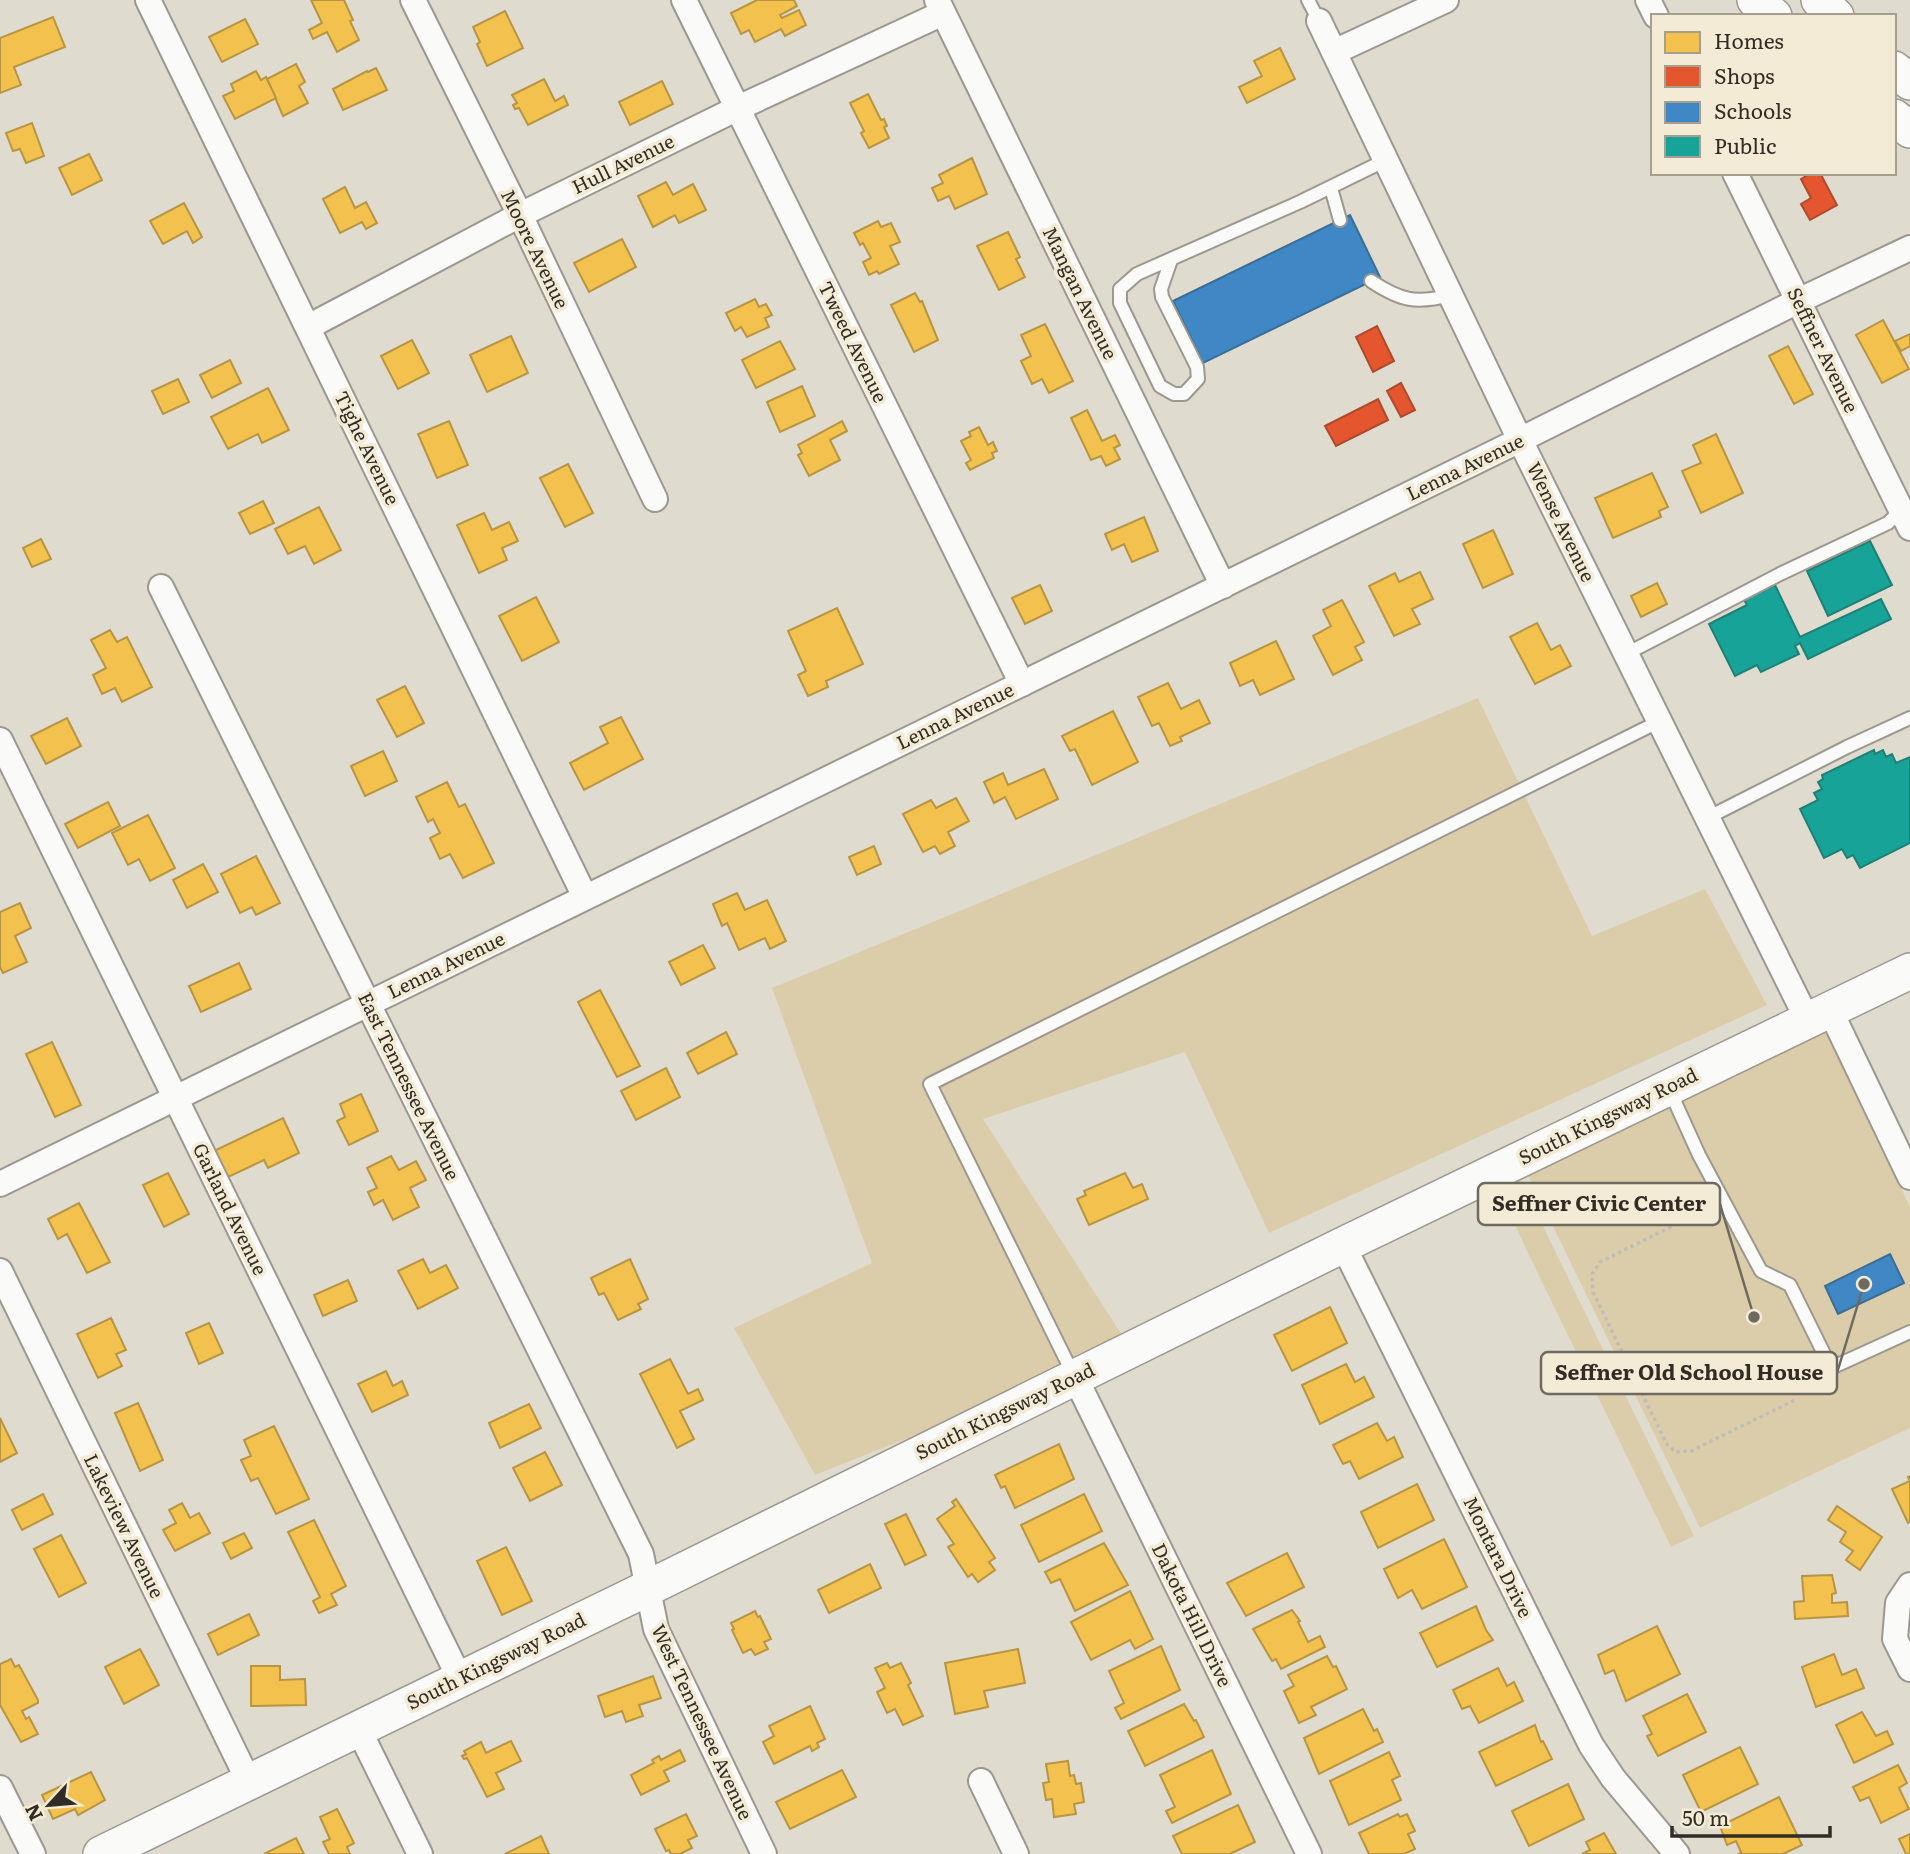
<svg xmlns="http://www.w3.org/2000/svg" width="1910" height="1854" viewBox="0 0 1910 1854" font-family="Literata,serif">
<rect width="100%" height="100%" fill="#e0dbcf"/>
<g fill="#dccdaa">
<polygon points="1478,698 1592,936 1705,889 1767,1005 1269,1233 1185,1052 983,1119 1131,1349 815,1475 734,1328 872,1263 772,988"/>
<polygon points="1825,1025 1910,1207 1910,1428 1700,1528 1526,1171"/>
<polygon points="1517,1173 1694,1536 1671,1547 1526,1249 1496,1183"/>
</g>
<g fill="#f2c14e" stroke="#b89542" stroke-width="2">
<polygon points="311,0 344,0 353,20 350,21 359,40 337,52 327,32 313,39 309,30 322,23"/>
<polygon points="757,0 794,0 797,6 780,15 782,18 799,10 806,25 785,36 781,29 755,42 749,30 741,34 731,13"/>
<polygon points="505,11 523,48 487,66 477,44 480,42 473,27"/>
<polygon points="53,17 65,47 14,67 21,85 0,93 0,38"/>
<polygon points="245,19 258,44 222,62 209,37"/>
<polygon points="1280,48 1295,79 1247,103 1239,87 1262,76 1254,61"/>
<polygon points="296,64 305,82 299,86 308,103 283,116 267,79"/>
<polygon points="376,68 387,90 343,110 333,89 367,71 368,72"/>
<polygon points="256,71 261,80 266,77 276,98 235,119 223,96 234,91 231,84"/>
<polygon points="544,79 555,101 564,96 568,105 528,125 519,108 515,109 513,105 517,103 512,95"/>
<polygon points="662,81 673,104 630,125 619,102"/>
<polygon points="868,94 881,120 884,119 887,126 884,127 889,138 869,148 861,133 864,131 850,103"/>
<polygon points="32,123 44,156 26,163 20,149 13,151 6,133"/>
<polygon points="89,154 102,180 72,195 59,168"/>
<polygon points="972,158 987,194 955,209 949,196 938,201 932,188 943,183 939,175"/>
<polygon points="666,182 673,195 693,184 706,210 679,223 675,215 653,227 638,196"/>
<polygon points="345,187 355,208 366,202 377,223 366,229 362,222 340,233 323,199"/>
<polygon points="184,203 202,237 193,243 187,231 163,244 150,221"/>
<polygon points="878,221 881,227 891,223 900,242 890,246 899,264 879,274 877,271 869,275 863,262 871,258 863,243 860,245 854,233"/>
<polygon points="1008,232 1020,257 1016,259 1025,277 999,290 977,246"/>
<polygon points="622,239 636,267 589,292 574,263"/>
<polygon points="915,293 920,302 922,301 938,340 914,352 891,305"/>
<polygon points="755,299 759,307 766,304 772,315 765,318 769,327 747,337 741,327 735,331 726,313"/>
<polygon points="1883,320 1909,369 1882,383 1856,335"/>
<polygon points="1045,324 1073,381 1049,393 1042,379 1032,384 1021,361 1031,356 1021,335"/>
<polygon points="1910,334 1910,346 1901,351 1895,341"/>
<polygon points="511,336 528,373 487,392 470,355"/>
<polygon points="412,340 429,373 398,389 381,356"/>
<polygon points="780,341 795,369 756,388 742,360"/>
<polygon points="1788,346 1813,394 1794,404 1769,356"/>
<polygon points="230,360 241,383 212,398 200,375"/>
<polygon points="178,379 189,402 163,414 152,391"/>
<polygon points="802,386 815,416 780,432 767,402"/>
<polygon points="268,388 289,430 262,443 258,434 228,449 211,417"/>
<polygon points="1087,410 1102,441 1115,435 1120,445 1114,448 1120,459 1106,466 1101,456 1091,460 1071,418"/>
<polygon points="449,421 468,465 437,478 418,434"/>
<polygon points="842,421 847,431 830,440 840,460 809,476 798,455 802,453 798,445"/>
<polygon points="979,427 988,445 993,442 997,451 992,453 994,458 970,470 966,463 971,460 961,441 971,436 969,432"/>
<polygon points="1716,434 1743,493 1701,513 1682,471 1701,463 1693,445"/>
<polygon points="568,464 593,513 565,527 540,478"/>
<polygon points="1652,473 1668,507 1659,511 1661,517 1613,538 1595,498"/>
<polygon points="263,501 274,523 250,534 239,513"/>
<polygon points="319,507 341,550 314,564 305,546 288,554 275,529"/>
<polygon points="484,513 492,530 509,522 518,541 502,548 507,560 479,573 457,525"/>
<polygon points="1144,517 1158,551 1132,562 1124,544 1112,550 1105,534"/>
<polygon points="1493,530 1513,574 1483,588 1463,544"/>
<polygon points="41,539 51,559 32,567 23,548"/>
<polygon points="1420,572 1433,599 1412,609 1420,624 1394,636 1369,586 1395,573 1399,582"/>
<polygon points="1657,583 1667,604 1641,617 1631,596"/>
<polygon points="1040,585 1052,611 1025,624 1012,598"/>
<polygon points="536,597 559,642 522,661 499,616"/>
<polygon points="1342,600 1364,642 1355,647 1362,660 1333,675 1313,636 1331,626 1323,610"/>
<polygon points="837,608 863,664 826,681 828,687 808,696 798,675 806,671 788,631"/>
<polygon points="1537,623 1551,650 1560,645 1571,666 1535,684 1510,637"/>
<polygon points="110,630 117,642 127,637 152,687 122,702 115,688 102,694 93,675 106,668 91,640"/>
<polygon points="1276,641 1294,679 1260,695 1253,680 1240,686 1230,663"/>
<polygon points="1168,683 1181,709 1199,700 1210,723 1180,737 1182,741 1170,746 1159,723 1152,726 1138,697"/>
<polygon points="405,686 424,723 397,737 377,700"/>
<polygon points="1113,711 1138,762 1092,785 1075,749 1070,751 1062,736"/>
<polygon points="621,717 643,759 584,790 570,763 608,743 600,727"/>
<polygon points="67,718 81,746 46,764 31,736"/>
<polygon points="383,751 397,781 365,796 351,766"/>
<polygon points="1044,769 1058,799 1016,819 1005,797 994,803 984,782 1003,773 1008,785"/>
<polygon points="447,782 459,807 465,804 494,863 463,878 450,854 440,859 430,838 440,833 433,819 428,822 416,797"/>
<polygon points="956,798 969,821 948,832 955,846 940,854 935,846 923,852 903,814 931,800 936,808"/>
<polygon points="108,802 120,826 78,848 65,824"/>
<polygon points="148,815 175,868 150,881 139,859 128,865 112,833"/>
<polygon points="874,846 881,864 857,875 849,857"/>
<polygon points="256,856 280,903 256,915 252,907 240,913 221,874"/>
<polygon points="203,864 218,892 187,908 173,880"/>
<polygon points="737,893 745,910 767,900 786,941 770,949 765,938 739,950 727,923 722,926 713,904"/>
<polygon points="20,903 31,928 15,936 27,962 3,973 0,967 0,912"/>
<polygon points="703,945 715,968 681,985 669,962"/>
<polygon points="239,963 251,989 201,1012 189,986"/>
<polygon points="600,990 640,1066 617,1077 578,1002"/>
<polygon points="726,1032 737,1054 698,1074 687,1053"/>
<polygon points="52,1042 81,1105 55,1117 26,1054"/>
<polygon points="666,1068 680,1097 636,1120 621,1091"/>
<polygon points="361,1094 378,1131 349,1145 337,1121 345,1117 340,1104"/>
<polygon points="283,1118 299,1153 268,1168 264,1160 226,1178 214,1151"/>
<polygon points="391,1156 399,1170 416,1161 426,1180 410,1188 419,1207 393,1220 383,1200 374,1205 368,1192 377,1188 367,1168"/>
<polygon points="168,1173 189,1214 164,1227 143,1185"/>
<polygon points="1125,1173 1133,1188 1142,1184 1148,1199 1089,1225 1077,1199 1086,1195 1084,1191"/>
<polygon points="79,1203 110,1262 87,1273 67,1234 58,1239 48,1219"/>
<polygon points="423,1259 430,1273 446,1265 458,1288 418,1309 398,1271"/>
<polygon points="630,1259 648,1299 638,1304 641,1309 618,1320 604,1293 599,1295 591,1278"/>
<polygon points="348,1280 357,1301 323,1316 314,1295"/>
<polygon points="1330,1307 1347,1343 1292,1371 1274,1335"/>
<polygon points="111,1318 126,1350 116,1354 122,1366 98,1378 77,1334"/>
<polygon points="209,1323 223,1353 199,1364 186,1333"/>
<polygon points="670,1359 688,1394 698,1389 703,1400 680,1411 694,1439 677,1448 640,1374"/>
<polygon points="1346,1364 1355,1382 1364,1377 1374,1397 1320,1424 1302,1385"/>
<polygon points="386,1371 393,1386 402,1381 408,1395 372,1412 358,1384"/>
<polygon points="138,1403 163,1460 140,1471 115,1413"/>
<polygon points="529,1404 541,1428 500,1448 489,1423"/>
<polygon points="0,1418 17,1453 0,1462"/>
<polygon points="1377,1423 1387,1441 1394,1437 1403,1457 1359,1479 1350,1461 1343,1464 1333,1445"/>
<polygon points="274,1426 309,1499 276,1514 258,1478 251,1481 241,1460 251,1456 244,1440"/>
<polygon points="1059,1444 1074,1479 1015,1508 1005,1486 1001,1488 995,1475"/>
<polygon points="545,1452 562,1485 530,1501 513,1468"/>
<polygon points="1910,1476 1910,1522 1908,1523 1892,1489 1910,1481 1908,1477"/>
<polygon points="1417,1484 1434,1520 1378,1548 1361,1512"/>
<polygon points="43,1494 53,1514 22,1530 12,1510"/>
<polygon points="1084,1494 1102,1531 1039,1562 1021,1525"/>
<polygon points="956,1499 995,1558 989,1562 995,1570 978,1582 972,1574 968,1577 948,1547 954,1544 937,1519 955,1506 952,1502"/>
<polygon points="182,1503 190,1518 199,1513 210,1533 175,1551 163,1530 176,1523 169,1510"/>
<polygon points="1837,1506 1882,1537 1860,1570 1846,1560 1853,1551 1840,1542 1846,1532 1828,1520"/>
<polygon points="906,1514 926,1555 905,1565 885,1524"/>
<polygon points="314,1520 346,1586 331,1594 337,1605 319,1613 313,1601 320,1597 288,1532"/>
<polygon points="244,1533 252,1548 231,1559 223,1543"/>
<polygon points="61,1535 86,1583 59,1597 34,1549"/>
<polygon points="1444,1539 1467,1587 1422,1609 1412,1590 1398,1598 1384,1569"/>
<polygon points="1104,1543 1128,1585 1075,1611 1060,1579 1051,1583 1045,1572"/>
<polygon points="506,1547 532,1601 502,1615 477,1561"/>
<polygon points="1287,1553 1304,1587 1246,1616 1227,1583"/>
<polygon points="870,1564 881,1588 829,1613 818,1590"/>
<polygon points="1832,1575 1836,1593 1832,1594 1832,1603 1847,1602 1848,1616 1795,1619 1794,1602 1804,1601 1802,1576"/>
<polygon points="1130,1591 1153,1639 1135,1649 1130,1640 1091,1660 1071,1622"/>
<polygon points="1476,1606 1486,1630 1493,1640 1437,1667 1420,1633"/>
<polygon points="1292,1610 1300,1621 1298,1622 1308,1642 1320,1636 1325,1647 1281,1669 1276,1659 1272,1661 1253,1629"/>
<polygon points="755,1611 758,1617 760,1616 771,1639 764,1642 768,1649 755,1655 751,1649 743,1653 732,1630 734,1629 731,1623"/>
<polygon points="249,1614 259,1635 218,1655 208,1634"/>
<polygon points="1657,1626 1680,1674 1626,1701 1614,1670 1605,1674 1598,1655"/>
<polygon points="1161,1646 1180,1690 1121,1719 1115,1708 1124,1703 1109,1671"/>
<polygon points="140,1649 159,1685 124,1704 105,1667"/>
<polygon points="1018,1649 1025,1683 984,1691 988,1707 955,1714 945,1663"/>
<polygon points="1834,1654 1842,1675 1856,1669 1864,1688 1816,1707 1802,1667"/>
<polygon points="1327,1656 1333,1667 1336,1666 1347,1689 1311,1707 1316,1715 1299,1723 1284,1691 1294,1686 1288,1675"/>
<polygon points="11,1659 15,1667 19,1665 38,1700 38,1703 22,1711 26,1719 29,1717 38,1734 21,1742 0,1705 0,1664"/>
<polygon points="887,1663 890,1668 901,1663 911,1683 908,1685 923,1716 903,1725 895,1709 887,1713 877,1692 885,1688 875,1668"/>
<polygon points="251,1666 280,1666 280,1680 305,1679 306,1705 251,1706"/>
<polygon points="1498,1668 1507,1686 1514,1682 1523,1701 1479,1723 1470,1706 1462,1709 1453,1690"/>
<polygon points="653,1676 661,1698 639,1705 643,1716 626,1722 622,1711 605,1717 598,1696"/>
<polygon points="1687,1694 1706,1732 1658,1756 1647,1736 1652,1734 1643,1716"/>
<polygon points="1184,1704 1194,1721 1196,1720 1204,1737 1145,1766 1128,1731"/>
<polygon points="810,1706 825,1739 817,1743 819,1747 812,1751 810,1746 774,1764 763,1742 774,1736 769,1726"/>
<polygon points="1363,1709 1374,1731 1377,1729 1383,1742 1319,1774 1304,1738"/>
<polygon points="1862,1712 1876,1736 1887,1731 1893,1744 1854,1763 1836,1725"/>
<polygon points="1535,1725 1541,1742 1543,1741 1552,1759 1496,1786 1479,1752"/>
<polygon points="511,1741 521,1761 496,1773 504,1789 487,1797 467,1758 464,1759 462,1756 466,1754 464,1751 481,1742 486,1753"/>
<polygon points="1740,1747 1758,1784 1701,1812 1683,1775"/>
<polygon points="680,1750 685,1761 664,1771 669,1781 641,1795 631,1775 654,1763 652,1760 659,1756 661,1760"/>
<polygon points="1212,1750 1231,1794 1172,1823 1166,1811 1175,1807 1160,1775"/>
<polygon points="1389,1752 1400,1776 1392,1780 1401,1800 1349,1825 1330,1781"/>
<polygon points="1068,1761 1070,1776 1074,1775 1076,1784 1081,1783 1084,1802 1074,1804 1076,1814 1054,1817 1052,1799 1046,1800 1043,1783 1049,1782 1046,1764"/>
<polygon points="1898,1765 1907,1783 1899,1788 1909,1809 1881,1823 1869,1797 1860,1801 1853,1787"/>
<polygon points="842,1770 856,1797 790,1829 776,1802"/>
<polygon points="91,1772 105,1800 78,1815 75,1809 53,1819 42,1795"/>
<polygon points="1568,1784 1584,1819 1529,1846 1512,1811"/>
<polygon points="1779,1797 1802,1845 1783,1854 1739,1854 1741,1852 1736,1841 1727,1845 1720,1826"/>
<polygon points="1238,1805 1255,1842 1230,1854 1182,1854 1173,1836"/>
<polygon points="337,1809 354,1843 347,1847 350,1854 329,1854 323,1842 330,1839 320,1817"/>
<polygon points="686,1814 697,1836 688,1840 692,1848 680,1854 671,1854 669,1850 666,1851 655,1829"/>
<polygon points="1398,1814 1400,1817 1407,1814 1415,1831 1408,1834 1415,1849 1404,1854 1369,1854 1359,1833"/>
<polygon points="1604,1833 1616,1854 1582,1854 1590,1850 1586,1842"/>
<polygon points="1910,1834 1910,1854 1906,1854 1899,1839"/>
<polygon points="541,1836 549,1854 505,1854"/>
<polygon points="296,1838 304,1854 264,1854"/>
</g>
<g fill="#e4572e" stroke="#ae4a2b" stroke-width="2">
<polygon points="1811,173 1820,173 1837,205 1810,220 1801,204 1811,198 1801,179"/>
<polygon points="1377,326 1394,361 1373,372 1356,337"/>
<polygon points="1401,383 1415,410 1401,417 1387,391"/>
<polygon points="1378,399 1388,420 1336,446 1325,426"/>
</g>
<g fill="#3f88c5" stroke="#3b6d95" stroke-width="2">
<polygon points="1350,215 1380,277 1203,363 1173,301"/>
<polygon points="1890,1254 1904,1283 1838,1314 1825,1286"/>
</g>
<g fill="#17a398" stroke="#1f8076" stroke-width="2">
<polygon points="1870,541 1892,585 1828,616 1807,571"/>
<polygon points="1775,585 1800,637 1881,599 1891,619 1808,659 1800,643 1795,646 1799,654 1761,672 1757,665 1735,676 1709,624 1747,605 1744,600"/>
<polygon points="1874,750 1875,754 1883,750 1886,757 1892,754 1896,763 1910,757 1910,843 1860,868 1853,855 1847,858 1842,849 1824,858 1800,809 1818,800 1814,793 1822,789 1818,782 1823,779 1822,775"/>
</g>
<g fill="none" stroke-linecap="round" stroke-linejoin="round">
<g stroke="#9c9890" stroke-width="16">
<g id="lane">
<polyline points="1308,0 1319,21"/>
<polyline points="1331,188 1340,220"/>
<polyline points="1171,260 1161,289 1162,297 1197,367 1198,379 1184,394 1174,394 1160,386 1120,303 1120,289 1137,274 1300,202 1386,160"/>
<path d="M1371 281C1401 301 1416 304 1451 295"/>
<polyline points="1626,654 1780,574 1888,523 1901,510"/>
<polyline points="1707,818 1847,747 1910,718"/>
<polyline points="1670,1091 1699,1155 1761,1271 1790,1285 1831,1368 1910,1332"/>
<polyline points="1074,1376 930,1084 1660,721"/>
</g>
</g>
<g stroke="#9c9890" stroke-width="28">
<g id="street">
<polyline points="148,0 585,897"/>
<polyline points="413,0 520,215 655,499"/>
<polyline points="684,0 1022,684"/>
<polyline points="937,0 1223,586"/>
<polyline points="1648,0 1656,16"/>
<polyline points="1319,21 1520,440 1808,1021"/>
<polyline points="1334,52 1446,0"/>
<polyline points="1735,173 1910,528"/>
<polyline points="308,327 520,215 738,108 943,13"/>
<polyline points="161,587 641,1554 656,1629 764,1854"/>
<polyline points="0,740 460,1679"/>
<polyline points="1830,1010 1910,1177"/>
<polyline points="0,1184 1520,440 1798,301 1910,248"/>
<polyline points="1343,1245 1591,1745 1613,1778 1677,1854"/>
<polyline points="0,1271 249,1782"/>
<polyline points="1075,1377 1309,1854"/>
<polyline points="1910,1585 1898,1603 1895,1639 1910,1669"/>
<polyline points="358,1728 420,1854"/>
<polyline points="981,1781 1016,1854"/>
<polyline points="0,1788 33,1854"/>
</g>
</g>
<g stroke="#9c9890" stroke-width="38">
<g id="secondary">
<polyline points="1755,0 1774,16"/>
<polyline points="1819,0 1836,16"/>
<polyline points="1894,69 1910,82"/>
<polyline points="1894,117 1910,130"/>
<polyline points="101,1854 648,1588 1343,1245 1910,971"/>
</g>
</g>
<polyline stroke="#bfbdb8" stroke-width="3.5" stroke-dasharray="3.5 3.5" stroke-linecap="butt" points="1709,1208 1600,1262 1592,1274 1593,1292 1666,1443 1675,1452 1691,1451 1797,1399"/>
<use href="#lane" stroke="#fafaf8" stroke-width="12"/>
<use href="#street" stroke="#fafaf8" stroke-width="24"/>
<use href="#secondary" stroke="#fafaf8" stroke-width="35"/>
</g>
<g text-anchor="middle" stroke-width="7" stroke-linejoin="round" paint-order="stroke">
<g font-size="19" fill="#312d25" stroke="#f4ebd6">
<text transform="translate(623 164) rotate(-26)" y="7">Hull Avenue</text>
<text transform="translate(535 249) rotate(64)" y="7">Moore Avenue</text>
<text transform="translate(1080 293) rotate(64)" y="7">Mangan Avenue</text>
<text transform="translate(853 342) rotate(64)" y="7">Tweed Avenue</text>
<text transform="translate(1823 350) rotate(64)" y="7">Seffner Avenue</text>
<text transform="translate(367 448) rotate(64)" y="7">Tighe Avenue</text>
<text transform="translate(1465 467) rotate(-26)" y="7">Lenna Avenue</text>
<text transform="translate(1561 522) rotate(64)" y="7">Wense Avenue</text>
<text transform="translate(955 716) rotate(-26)" y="7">Lenna Avenue</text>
<text transform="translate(446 965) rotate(-26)" y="7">Lenna Avenue</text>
<text transform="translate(409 1086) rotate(64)" y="7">East Tennessee Avenue</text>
<text transform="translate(1608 1116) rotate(-26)" y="7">South Kingsway Road</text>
<text transform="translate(230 1209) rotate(64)" y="7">Garland Avenue</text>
<text transform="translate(1005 1411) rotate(-26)" y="7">South Kingsway Road</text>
<text transform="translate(124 1526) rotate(64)" y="7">Lakeview Avenue</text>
<text transform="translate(1498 1557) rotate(64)" y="7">Montara Drive</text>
<text transform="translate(1192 1615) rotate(64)" y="7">Dakota Hill Drive</text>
<text transform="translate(496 1661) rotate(-26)" y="7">South Kingsway Road</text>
<text transform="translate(702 1722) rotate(65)" y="7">West Tennessee Avenue</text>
</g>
</g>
<path fill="none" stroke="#6e6a60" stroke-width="2.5" d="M1754 1317L1720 1204M1864 1284L1837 1373"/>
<g fill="#6e6a60" stroke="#f4ebd6" stroke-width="2.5">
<circle cx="1754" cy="1317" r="7"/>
<circle cx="1864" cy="1284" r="7"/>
</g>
<g fill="#f4ebd6" stroke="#6e6a60" stroke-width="2.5">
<rect x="1478" y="1183" width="242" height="42" rx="7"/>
<rect x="1541" y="1352" width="296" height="42" rx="7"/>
</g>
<g font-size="21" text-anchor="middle" font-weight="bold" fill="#312d25">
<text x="1599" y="1211">Seffner Civic Center</text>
<text x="1689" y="1380">Seffner Old School House</text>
</g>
<rect x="1651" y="14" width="245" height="161" fill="#f4ebd6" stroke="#a69f8f" stroke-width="2"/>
<rect x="1665" y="32" width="35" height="21" fill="#f2c14e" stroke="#a69f8f" stroke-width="2"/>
<text x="1714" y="49" font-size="21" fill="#312d25">Homes</text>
<rect x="1665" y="66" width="35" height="21" fill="#e4572e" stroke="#a69f8f" stroke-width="2"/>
<text x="1714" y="84" font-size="21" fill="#312d25">Shops</text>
<rect x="1665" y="102" width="35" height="21" fill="#3f88c5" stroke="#a69f8f" stroke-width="2"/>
<text x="1714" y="119" font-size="21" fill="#312d25">Schools</text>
<rect x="1665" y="136" width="35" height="21" fill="#17a398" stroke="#a69f8f" stroke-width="2"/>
<text x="1714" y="154" font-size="21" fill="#312d25">Public</text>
<g transform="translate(49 1805) rotate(244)" stroke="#f4ebd6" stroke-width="5" paint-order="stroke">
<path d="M0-5L12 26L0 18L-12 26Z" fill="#312d25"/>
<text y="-10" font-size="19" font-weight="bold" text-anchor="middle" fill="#312d25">N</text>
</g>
<path d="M1672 1826v10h158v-10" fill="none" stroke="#312d25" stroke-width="3.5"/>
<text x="1682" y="1826" font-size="21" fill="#312d25" stroke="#f4ebd6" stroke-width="5" paint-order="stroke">50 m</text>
</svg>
